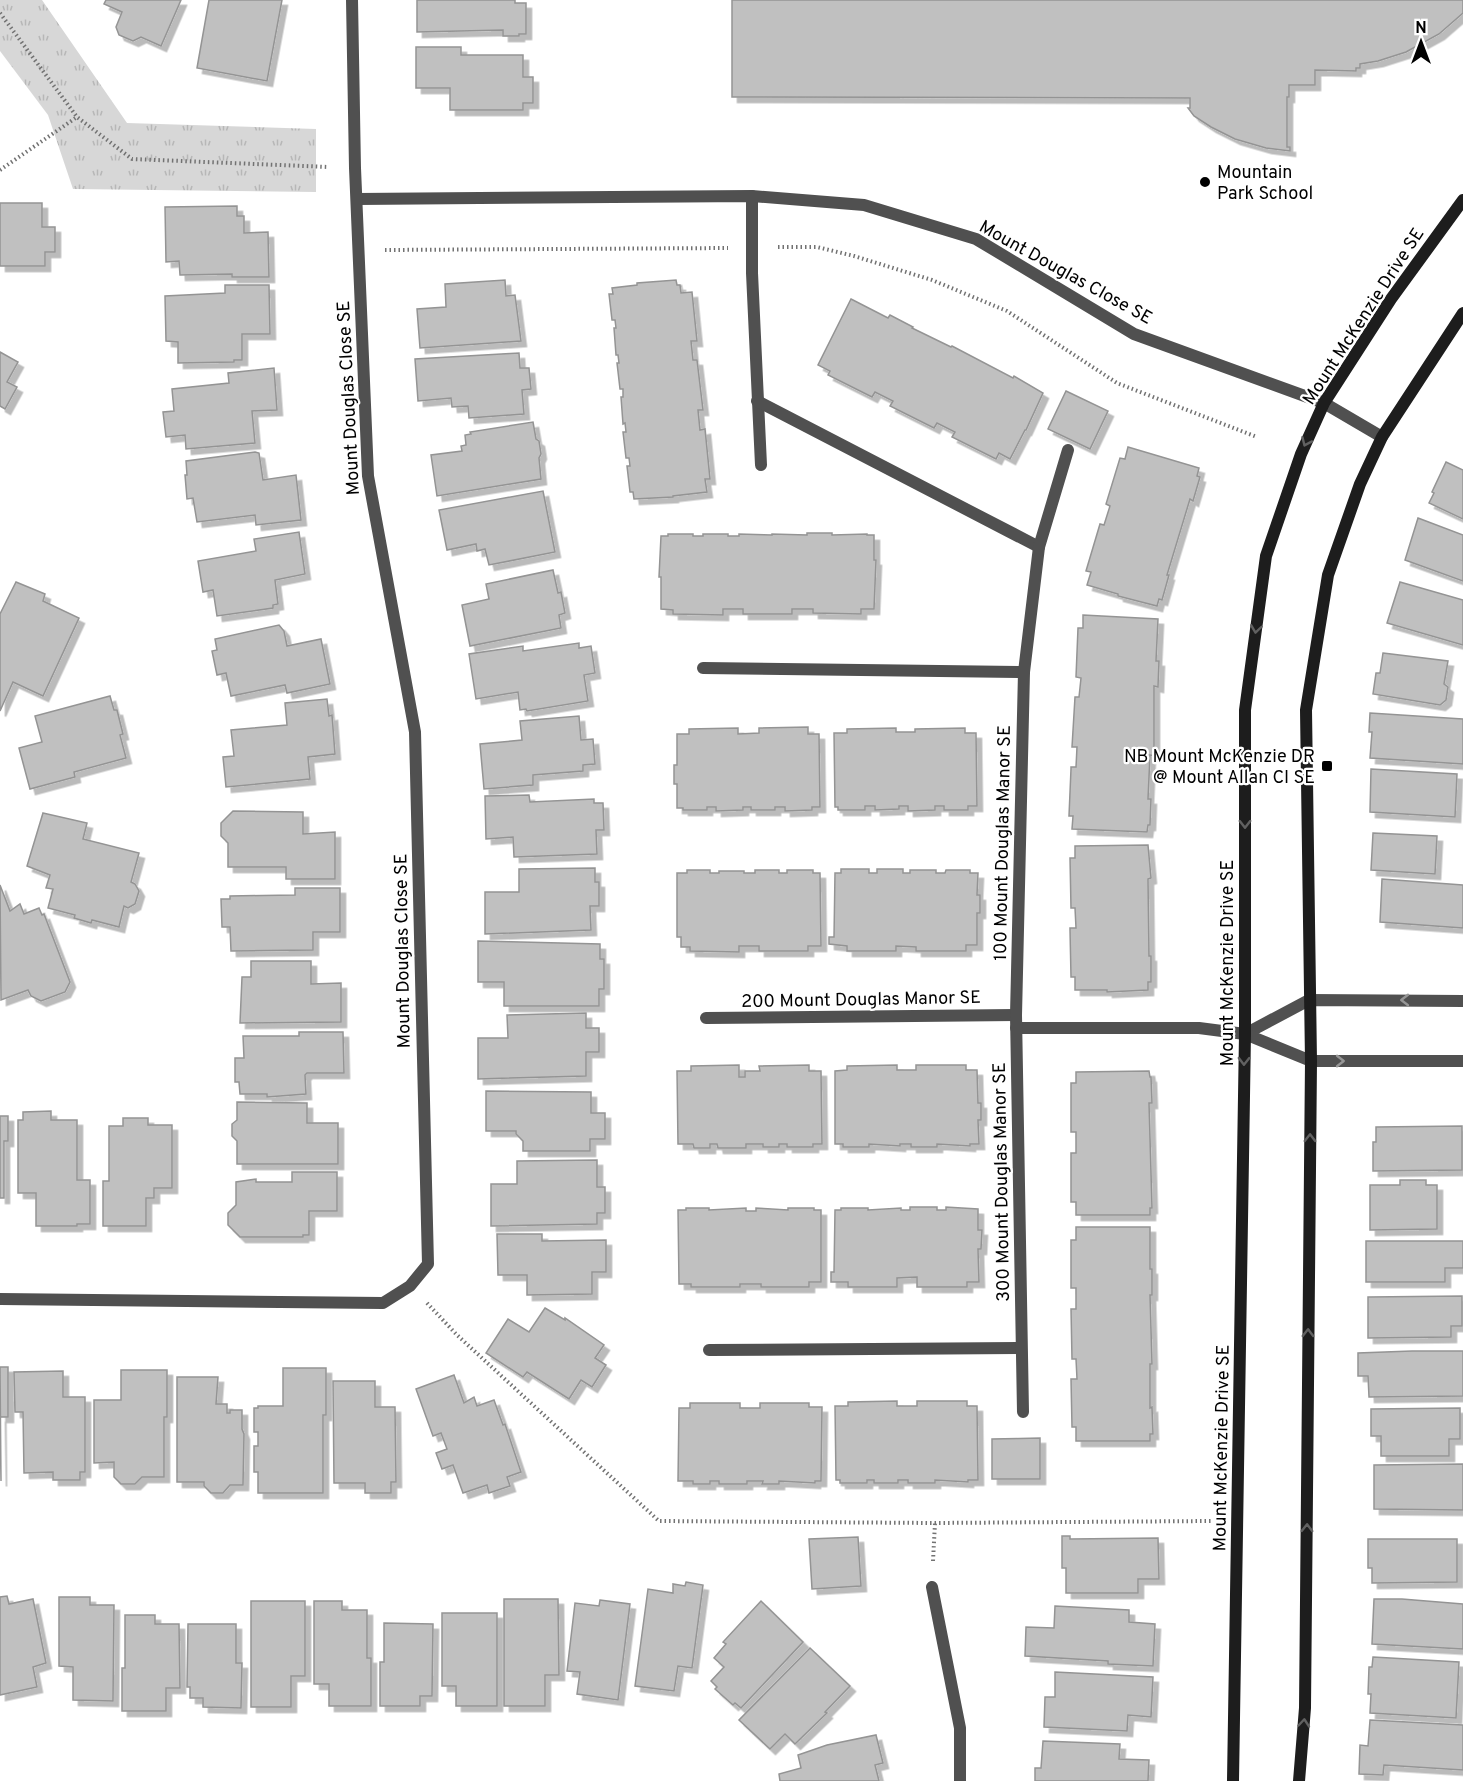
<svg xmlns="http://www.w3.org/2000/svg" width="1463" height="1781" viewBox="0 0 1463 1781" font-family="Overpass,sans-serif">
<defs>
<pattern id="park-tufts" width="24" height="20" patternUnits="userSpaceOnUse" patternTransform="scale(1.5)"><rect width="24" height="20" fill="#d7d7d7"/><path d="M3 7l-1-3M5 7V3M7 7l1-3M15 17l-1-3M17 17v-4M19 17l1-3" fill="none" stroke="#b7b7b7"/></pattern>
<filter id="shadow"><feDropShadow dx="5.5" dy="5.5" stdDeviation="0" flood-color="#0004"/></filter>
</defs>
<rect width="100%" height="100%" fill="#fff"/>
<polygon fill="url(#park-tufts)" points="0,0 42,0 127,123 316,129 316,192 73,189 48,115 0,51"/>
<g fill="#c0c0c0" stroke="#949494" stroke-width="1.5" filter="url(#shadow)">
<polygon points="106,0 181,0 161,46 141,37 133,41 119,35 116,27 122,12 104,4"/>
<polygon points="209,0 282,0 267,81 197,68"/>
<polygon points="417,0 515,0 515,3 526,3 526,34 519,34 519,36 503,36 503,30 417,32"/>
<polygon points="732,0 1463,0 1463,13 1439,34 1406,52 1378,61 1360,64 1360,68 1356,68 1356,71 1315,70 1315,85 1289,85 1289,97 1287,97 1287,147 1290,147 1290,151 1266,148 1235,139 1211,127 1194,116 1188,108 1190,108 1190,98 732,97"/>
<polygon points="416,47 461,47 461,55 523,55 523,77 533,77 533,103 523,103 523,110 450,110 450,88 416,88"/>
<polygon points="0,203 42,203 42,227 55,227 55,252 45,252 45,266 0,266"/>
<polygon points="237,206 237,216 244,216 244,233 268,232 269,277 232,277 232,274 180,275 179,261 166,262 165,207"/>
<polygon points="505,280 506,296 515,295 521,341 420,348 417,309 446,307 445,284"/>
<polygon points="676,280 677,285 680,285 681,293 692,292 697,341 691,341 693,360 697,360 703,410 698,410 700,430 705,429 710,479 705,479 707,492 673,496 673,497 634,499 633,492 630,492 627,466 630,466 629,458 626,458 623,432 626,432 625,423 623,424 621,397 623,397 623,389 620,389 617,363 619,363 618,355 616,355 614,328 616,328 615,320 612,320 609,294 613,294 612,288 637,285 637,283"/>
<polygon points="225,285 269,285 270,334 242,334 242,360 234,360 234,362 178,363 178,342 166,341 165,296 225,293"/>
<polygon points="851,299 888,318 890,315 913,327 912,328 951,347 952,346 1013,378 1014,376 1043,393 1026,430 1025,430 1010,459 999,453 996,459 952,437 955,432 937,423 934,428 890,406 893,401 875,392 872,397 828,375 830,371 818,365"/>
<polygon points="0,352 18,362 7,382 17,387 5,409 0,406"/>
<polygon points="519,353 520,368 529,368 531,389 522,390 524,414 469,418 468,406 452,407 451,398 418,401 415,359"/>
<polygon points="274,368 277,410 252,411 255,443 186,449 185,435 166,437 163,412 174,411 172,389 229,383 228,373"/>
<polygon points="1066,391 1108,411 1090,449 1048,429"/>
<polygon points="533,422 536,439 539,441 541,454 539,458 541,479 437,496 431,455 462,451 461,446 466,445 465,435 471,434 470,432"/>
<polygon points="1128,447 1199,468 1197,476 1200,477 1193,501 1190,499 1167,575 1169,575 1162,600 1159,599 1157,606 1118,596 1118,594 1087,585 1091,572 1086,571 1100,524 1104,525 1110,506 1106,504 1120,458 1125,459"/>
<polygon points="255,452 259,453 263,480 296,475 301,520 256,525 255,515 197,522 193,498 187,499 185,475 187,475 186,461"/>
<polygon points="1446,462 1463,470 1463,519 1429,503 1434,493 1432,492"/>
<polygon points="543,491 555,552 489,565 485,549 477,551 476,544 447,550 439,510"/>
<polygon points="1418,518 1463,535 1463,581 1405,560"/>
<polygon points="299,532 305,574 275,580 278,604 273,605 273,608 217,616 213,590 203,592 198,561 256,551 254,539"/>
<polygon points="807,533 832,533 832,535 867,534 867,535 874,535 874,560 876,560 874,609 861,609 861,614 813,613 813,609 792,609 792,614 743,614 743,609 723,609 723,615 673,614 673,610 661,609 661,577 659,577 661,536 668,536 668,534 693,534 693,536 703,536 703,534 728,534 728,536 739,536 739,534 772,535 772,534 807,535"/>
<polygon points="553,570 558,593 561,592 565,613 559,615 561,628 470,646 462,605 489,599 486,584"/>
<polygon points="16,582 45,594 43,601 79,618 43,696 13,682 0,711 0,614"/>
<polygon points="1400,582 1463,600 1463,645 1387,623"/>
<polygon points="1083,615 1158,619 1156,661 1159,661 1158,687 1154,686 1154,756 1150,755 1148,799 1151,799 1150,825 1148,825 1147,832 1072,829 1073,816 1069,816 1071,769 1071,767 1076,767 1077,747 1072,747 1075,697 1079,697 1081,678 1076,677 1078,628 1083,628"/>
<polygon points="279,625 284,631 287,646 321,639 330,684 287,693 285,685 231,696 226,673 217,675 212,651 217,650 215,639"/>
<polygon points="579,643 579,648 591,646 595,673 584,675 588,701 527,711 526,709 520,710 518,692 476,699 469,654 523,646 523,651"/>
<polygon points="1383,653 1448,661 1444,684 1448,687 1446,700 1440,705 1373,694 1376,673 1380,673"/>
<polygon points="110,696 114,710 117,710 123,734 120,735 126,758 74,772 75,777 30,789 19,748 42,742 35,716"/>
<polygon points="327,699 329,716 332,715 335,754 308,757 310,779 226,787 223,757 234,756 231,730 287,725 285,703"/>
<polygon points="1370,713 1463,719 1463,764 1370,758 1372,732 1369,732"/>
<polygon points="579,716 581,740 593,739 595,764 583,765 583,771 533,775 533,785 484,789 480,744 522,740 520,721"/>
<polygon points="808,727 808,734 819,734 820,807 812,807 812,810 785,811 785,807 775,807 775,810 751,810 751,807 743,807 743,810 716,811 716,807 707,807 707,810 683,810 683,808 677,808 677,784 674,784 674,765 677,765 677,734 689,734 689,729 738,728 738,734 759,733 759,728"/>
<polygon points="896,728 896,732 915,732 915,729 965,728 965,733 976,733 977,806 968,806 968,810 944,810 944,806 935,806 935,810 908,811 908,806 899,806 899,809 875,810 875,806 865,806 865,810 838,810 838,807 835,807 834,733 847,733 847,729"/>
<polygon points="1371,769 1457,774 1455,817 1370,812"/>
<polygon points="529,795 530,802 594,799 594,803 603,803 604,830 596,830 597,854 514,857 513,837 486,839 485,796"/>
<polygon points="233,811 303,812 303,834 335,832 335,879 286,879 286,867 228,867 228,843 221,836 221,823"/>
<polygon points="43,813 87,823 83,839 139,853 131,882 135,884 139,891 135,904 128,908 124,906 119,927 92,920 91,923 74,918 75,915 48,908 53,889 46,888 50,875 27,866"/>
<polygon points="1373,833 1437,836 1435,874 1371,870"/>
<polygon points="1148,845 1151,878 1148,879 1149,956 1151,956 1151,982 1148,982 1148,990 1107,992 1107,990 1075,990 1075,977 1071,977 1070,930 1070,928 1076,928 1075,908 1071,908 1070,858 1075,858 1075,846"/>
<polygon points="595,868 595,882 599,882 599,906 590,906 591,930 485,934 485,892 519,892 519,869"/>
<polygon points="841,869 869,869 869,873 877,873 877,869 903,869 903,873 910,873 910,870 936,870 936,873 945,873 946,870 970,870 970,873 978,873 977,895 980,895 980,913 977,913 977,945 966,945 966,951 916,951 916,947 896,946 896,951 847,951 847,946 829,944 829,937 834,937 835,873 841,873"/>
<polygon points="687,870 710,870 710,873 719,873 719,871 744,871 744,873 755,873 755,870 779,870 779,873 787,873 787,870 813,870 813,873 820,873 821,946 808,946 808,951 759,951 759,946 739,946 739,952 690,951 690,947 681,947 681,937 677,937 677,873 687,873"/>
<polygon points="1382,879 1463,885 1463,928 1380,922"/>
<polygon points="0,885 10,911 20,904 24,914 39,908 42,915 44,914 70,982 65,992 41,1001 31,996 28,990 1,1000"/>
<polygon points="295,888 340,888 340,932 313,932 313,950 231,951 230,927 222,927 221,899 230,899 230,896 295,895"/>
<polygon points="478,941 600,944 600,959 604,959 604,989 599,989 599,1006 504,1006 504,982 478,982"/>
<polygon points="251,961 311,961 311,984 341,983 341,1022 240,1023 242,977 251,977"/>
<polygon points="586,1013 586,1028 599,1028 599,1052 586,1052 586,1076 478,1079 478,1038 508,1038 507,1015"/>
<polygon points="299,1032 343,1032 344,1073 307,1073 305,1075 306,1094 267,1097 267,1094 240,1094 239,1082 235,1082 235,1058 244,1058 243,1036 299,1036"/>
<polygon points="739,1065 739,1077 745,1077 745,1071 760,1071 759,1066 809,1065 809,1071 821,1071 822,1144 813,1144 813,1147 787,1147 787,1144 779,1144 779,1147 763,1147 763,1144 746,1144 746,1148 718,1148 717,1144 710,1144 710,1148 694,1148 693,1144 678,1144 677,1071 691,1071 691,1066"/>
<polygon points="897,1065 897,1070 916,1070 916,1065 966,1065 966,1070 977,1070 978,1103 981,1103 981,1120 978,1120 979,1144 970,1144 970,1146 937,1144 937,1147 911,1147 911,1144 900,1144 900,1146 869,1144 869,1147 843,1147 843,1144 835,1144 835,1071 847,1070 847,1066"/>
<polygon points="1149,1071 1150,1077 1151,1077 1152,1103 1149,1103 1152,1208 1150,1208 1150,1215 1076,1215 1076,1202 1071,1202 1071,1153 1076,1153 1076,1132 1071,1132 1071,1083 1076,1083 1076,1072"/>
<polygon points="486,1091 591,1092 591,1113 605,1113 605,1139 590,1139 590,1151 523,1151 523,1141 516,1134 516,1131 486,1131"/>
<polygon points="237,1102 307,1103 307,1123 338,1123 338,1164 237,1164 237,1141 232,1136 232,1124 237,1120"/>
<polygon points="51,1111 51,1120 77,1120 77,1180 90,1180 90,1224 77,1224 77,1226 36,1226 36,1193 18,1193 18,1120 23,1120 23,1112"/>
<polygon points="0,1116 8,1116 8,1141 4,1141 4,1198 0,1198"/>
<polygon points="123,1118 148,1118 148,1125 172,1125 172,1188 154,1188 154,1198 146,1198 146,1226 103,1226 103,1181 109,1181 109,1126 123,1126"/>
<polygon points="1462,1126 1462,1170 1373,1171 1373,1142 1376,1142 1376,1127"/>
<polygon points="597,1160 597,1187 605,1187 605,1213 597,1213 597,1224 491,1226 491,1184 517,1184 517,1161"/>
<polygon points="292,1172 337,1172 337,1211 309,1211 309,1235 303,1235 303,1237 240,1237 228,1225 228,1213 236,1205 236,1182 256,1179 256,1182 292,1182"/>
<polygon points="1400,1180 1426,1180 1426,1185 1437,1185 1437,1229 1370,1230 1370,1185 1400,1185"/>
<polygon points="910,1207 937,1207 937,1210 946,1210 946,1207 978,1209 978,1230 982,1230 981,1249 978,1249 979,1282 967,1282 967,1287 917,1287 917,1277 897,1278 897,1287 848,1287 848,1282 831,1282 831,1272 834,1272 835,1210 841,1210 841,1208 868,1208 868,1210 901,1208 901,1210 910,1210"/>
<polygon points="686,1208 709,1208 709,1210 746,1208 746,1211 756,1211 756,1208 788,1210 788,1208 814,1208 814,1210 821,1210 821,1282 809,1282 809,1287 761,1287 761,1284 740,1284 740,1287 691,1287 691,1284 679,1284 678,1210 686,1210"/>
<polygon points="1076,1227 1150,1227 1150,1269 1152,1269 1152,1295 1150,1295 1152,1364 1150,1364 1150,1408 1152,1407 1153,1434 1150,1434 1150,1441 1076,1441 1076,1427 1072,1427 1071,1379 1077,1379 1076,1359 1072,1359 1071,1309 1076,1309 1076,1288 1071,1288 1071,1240 1076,1240"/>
<polygon points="497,1234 542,1234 542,1241 606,1240 606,1272 592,1272 592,1294 527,1295 527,1275 498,1275"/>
<polygon points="1366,1241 1463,1241 1463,1268 1445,1268 1445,1282 1366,1282"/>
<polygon points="1462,1296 1462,1326 1451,1326 1451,1337 1368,1338 1368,1297"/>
<polygon points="545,1308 565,1320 565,1318 604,1345 595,1358 606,1365 592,1387 581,1380 569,1399 527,1372 523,1377 486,1353 508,1319 529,1332"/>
<polygon points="1412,1351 1463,1351 1463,1396 1369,1397 1368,1376 1358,1376 1358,1353"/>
<polygon points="0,1367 8,1367 8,1417 0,1417 1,1481"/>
<polygon points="283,1368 326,1368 326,1415 323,1415 323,1493 258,1493 258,1472 254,1472 254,1446 258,1446 258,1432 254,1432 254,1408 258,1408 258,1406 283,1406"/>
<polygon points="121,1370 167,1370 167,1417 164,1417 164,1477 142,1477 135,1484 121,1484 114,1477 114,1462 94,1463 94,1400 121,1400"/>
<polygon points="63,1371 63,1397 85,1397 85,1472 80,1472 80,1480 53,1480 53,1472 24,1473 23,1412 15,1412 14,1372"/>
<polygon points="454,1375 464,1403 474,1397 477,1406 494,1400 503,1425 505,1424 521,1472 507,1477 510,1486 489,1493 487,1485 463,1493 453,1465 442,1469 436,1453 447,1449 441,1433 433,1436 416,1389"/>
<polygon points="177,1377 218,1377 216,1404 227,1404 227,1413 230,1413 230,1410 242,1410 242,1429 244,1434 243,1485 230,1485 223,1493 211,1493 204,1486 204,1482 177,1482"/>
<polygon points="333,1381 375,1381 375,1407 395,1407 396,1482 391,1482 391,1493 365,1493 365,1483 334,1483"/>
<polygon points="897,1401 897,1406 917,1406 917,1401 967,1401 967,1406 977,1406 978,1480 968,1480 968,1482 935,1480 935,1483 908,1483 908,1480 898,1480 898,1483 874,1483 874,1480 867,1480 867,1483 840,1483 840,1480 836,1480 835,1406 848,1406 848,1402"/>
<polygon points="690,1403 740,1403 740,1408 760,1408 760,1403 809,1403 809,1407 822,1407 821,1481 815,1481 815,1483 779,1481 779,1484 762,1484 763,1481 747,1481 747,1484 719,1484 719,1481 710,1481 710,1484 693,1484 693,1481 678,1481 679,1408 690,1408"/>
<polygon points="1460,1408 1460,1439 1449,1439 1449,1456 1381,1456 1381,1436 1371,1436 1371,1409"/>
<polygon points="1040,1438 1040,1479 992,1479 992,1439"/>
<polygon points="1463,1464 1463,1510 1374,1509 1374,1465"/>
<polygon points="1062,1536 1070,1536 1070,1539 1158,1538 1159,1579 1138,1579 1138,1593 1066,1593 1066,1568 1062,1568"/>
<polygon points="858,1537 861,1586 812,1589 809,1539"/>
<polygon points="1368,1539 1457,1539 1457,1582 1372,1583 1372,1568 1368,1568"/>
<polygon points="686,1582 703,1585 692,1668 678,1666 674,1691 635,1686 648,1589 673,1593 673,1584 685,1586"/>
<polygon points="7,1596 9,1604 33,1599 46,1663 33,1667 37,1687 0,1695 0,1597"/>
<polygon points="59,1597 90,1597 90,1605 114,1605 113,1701 73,1700 73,1667 59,1666"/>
<polygon points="504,1599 558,1599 559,1675 545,1675 545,1706 504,1706"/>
<polygon points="1374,1599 1402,1599 1463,1604 1463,1649 1372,1644"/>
<polygon points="600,1600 630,1604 618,1700 577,1694 580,1672 567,1671 575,1603 599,1606"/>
<polygon points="251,1601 305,1601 305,1676 291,1676 291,1707 251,1707"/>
<polygon points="314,1601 342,1601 342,1610 367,1610 367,1658 371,1658 371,1706 329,1706 329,1684 314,1684"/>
<polygon points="761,1601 803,1642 741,1708 735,1703 733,1705 715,1689 717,1687 711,1681 724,1667 714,1658 726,1644 723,1642"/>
<polygon points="1055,1606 1129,1610 1129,1622 1155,1624 1153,1666 1108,1664 1108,1661 1025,1656 1026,1627 1054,1628"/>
<polygon points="442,1613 497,1613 497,1706 456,1706 456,1686 442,1686"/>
<polygon points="125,1615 155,1615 155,1624 179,1624 180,1688 166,1688 166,1711 122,1711 122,1668 125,1668"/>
<polygon points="384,1623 433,1624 432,1696 420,1696 420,1706 380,1706 380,1662 384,1662"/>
<polygon points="188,1624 236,1624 236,1663 242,1663 241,1708 203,1707 203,1698 190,1698 190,1687 187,1687"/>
<polygon points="810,1648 850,1686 825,1712 827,1713 795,1744 785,1734 770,1749 739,1720"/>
<polygon points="1373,1657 1459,1662 1456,1718 1370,1713 1371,1694 1368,1694 1369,1667 1372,1667"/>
<polygon points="1055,1672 1153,1677 1151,1717 1128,1715 1127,1731 1044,1727 1045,1697 1055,1697"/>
<polygon points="1370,1720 1463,1725 1463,1770 1384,1765 1383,1775 1359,1774 1360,1745 1368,1746"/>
<polygon points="876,1735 883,1763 875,1765 879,1781 780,1781 779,1774 801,1768 798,1755 827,1745"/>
<polygon points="1043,1741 1120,1744 1119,1759 1149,1760 1148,1781 1035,1781 1035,1768 1041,1768"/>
</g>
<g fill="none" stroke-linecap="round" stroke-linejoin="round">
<g stroke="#727272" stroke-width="4" stroke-dasharray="1.5 3" stroke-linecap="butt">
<polyline points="0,13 77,117 132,159 329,167"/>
<polyline points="0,170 77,117"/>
<polyline points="778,247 817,247 854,256 932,280 1007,311 1117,383 1257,437"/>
<polyline points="385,250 728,248"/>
<polyline points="427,1303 457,1335 659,1521 935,1523 1211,1521"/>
<polyline points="933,1561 935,1523"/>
</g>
<g stroke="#505050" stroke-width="12">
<polyline points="752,196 752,273 761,465"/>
<polyline points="757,401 1039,547"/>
<polyline points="703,668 1024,672"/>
<polyline points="706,1018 1016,1015"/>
<polyline points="1016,1028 1199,1028 1245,1034"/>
<polyline points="709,1350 1021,1348"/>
<polyline points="1023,1412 1016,1015 1024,672 1039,547 1068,450"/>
<polyline points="932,1587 960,1728 960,1781"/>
</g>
<g stroke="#505050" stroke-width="12">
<polyline points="357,199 752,196 864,205 976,239 1134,334 1324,403 1382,437"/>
<polyline points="1245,1034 1309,1000 1463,1001"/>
<polyline points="1245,1034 1311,1061 1463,1061"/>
<polyline points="0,1299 383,1303 410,1286 428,1264 415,732 368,476 355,168 352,0"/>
</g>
<g stroke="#1d1d1d" stroke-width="12">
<polyline points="1233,1781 1245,1034 1245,710 1266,556 1301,454 1324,403 1391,299 1463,200"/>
<polyline points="1299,1781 1305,1708 1311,1061 1306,710 1328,575 1360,484 1382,437 1463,313"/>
</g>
</g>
<defs><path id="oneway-chevron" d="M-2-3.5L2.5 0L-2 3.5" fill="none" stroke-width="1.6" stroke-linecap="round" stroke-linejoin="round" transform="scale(1.5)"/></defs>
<g stroke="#616161">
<use href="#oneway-chevron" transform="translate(1306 442) rotate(114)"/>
<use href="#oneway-chevron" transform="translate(1256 629) rotate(98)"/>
<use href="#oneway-chevron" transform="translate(1245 824) rotate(90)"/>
<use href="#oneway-chevron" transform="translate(1244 1061) rotate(91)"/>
<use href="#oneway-chevron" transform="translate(1310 1138) rotate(-89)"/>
<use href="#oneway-chevron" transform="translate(1308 1333) rotate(-89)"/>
<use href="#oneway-chevron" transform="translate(1307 1528) rotate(-89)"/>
<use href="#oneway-chevron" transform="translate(1304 1723) rotate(-85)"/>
</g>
<g stroke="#969696">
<use href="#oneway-chevron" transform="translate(1405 1000) rotate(-180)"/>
<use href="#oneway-chevron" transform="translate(1340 1061)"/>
</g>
<g fill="#000" stroke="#fff" stroke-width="2">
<circle cx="1205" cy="182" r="6"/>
<rect x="1321" y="760" width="12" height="12" rx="3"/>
</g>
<g text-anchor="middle" stroke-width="4.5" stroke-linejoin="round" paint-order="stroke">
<g font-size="18" fill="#000" stroke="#fff" text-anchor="start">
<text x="1217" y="178">Mountain<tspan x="1217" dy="21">Park School</tspan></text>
<text x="1315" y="762" text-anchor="end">NB Mount McKenzie DR<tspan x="1315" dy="21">@ Mount Allan CI SE</tspan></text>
</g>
<g font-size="18" fill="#000" stroke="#fff">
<text transform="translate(1066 272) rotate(29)" y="6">Mount Douglas Close SE</text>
<text transform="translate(1363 316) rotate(-57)" y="6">Mount McKenzie Drive SE</text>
<text transform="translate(348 398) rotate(-93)" y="6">Mount Douglas Close SE</text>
<text transform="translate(1002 843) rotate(-89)" y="6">100 Mount Douglas Manor SE</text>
<text transform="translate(402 951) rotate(-91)" y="6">Mount Douglas Close SE</text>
<text transform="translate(1227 963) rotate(-90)" y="6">Mount McKenzie Drive SE</text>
<text transform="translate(861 999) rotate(-1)" y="6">200 Mount Douglas Manor SE</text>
<text transform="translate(1001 1182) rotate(-91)" y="6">300 Mount Douglas Manor SE</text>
<text transform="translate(1221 1448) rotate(-89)" y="6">Mount McKenzie Drive SE</text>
</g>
</g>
<g transform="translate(1421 42)" stroke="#ffffff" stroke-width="4.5" paint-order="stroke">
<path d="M0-4.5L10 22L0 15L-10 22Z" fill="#000000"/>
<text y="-9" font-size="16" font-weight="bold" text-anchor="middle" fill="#000000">N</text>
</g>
</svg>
